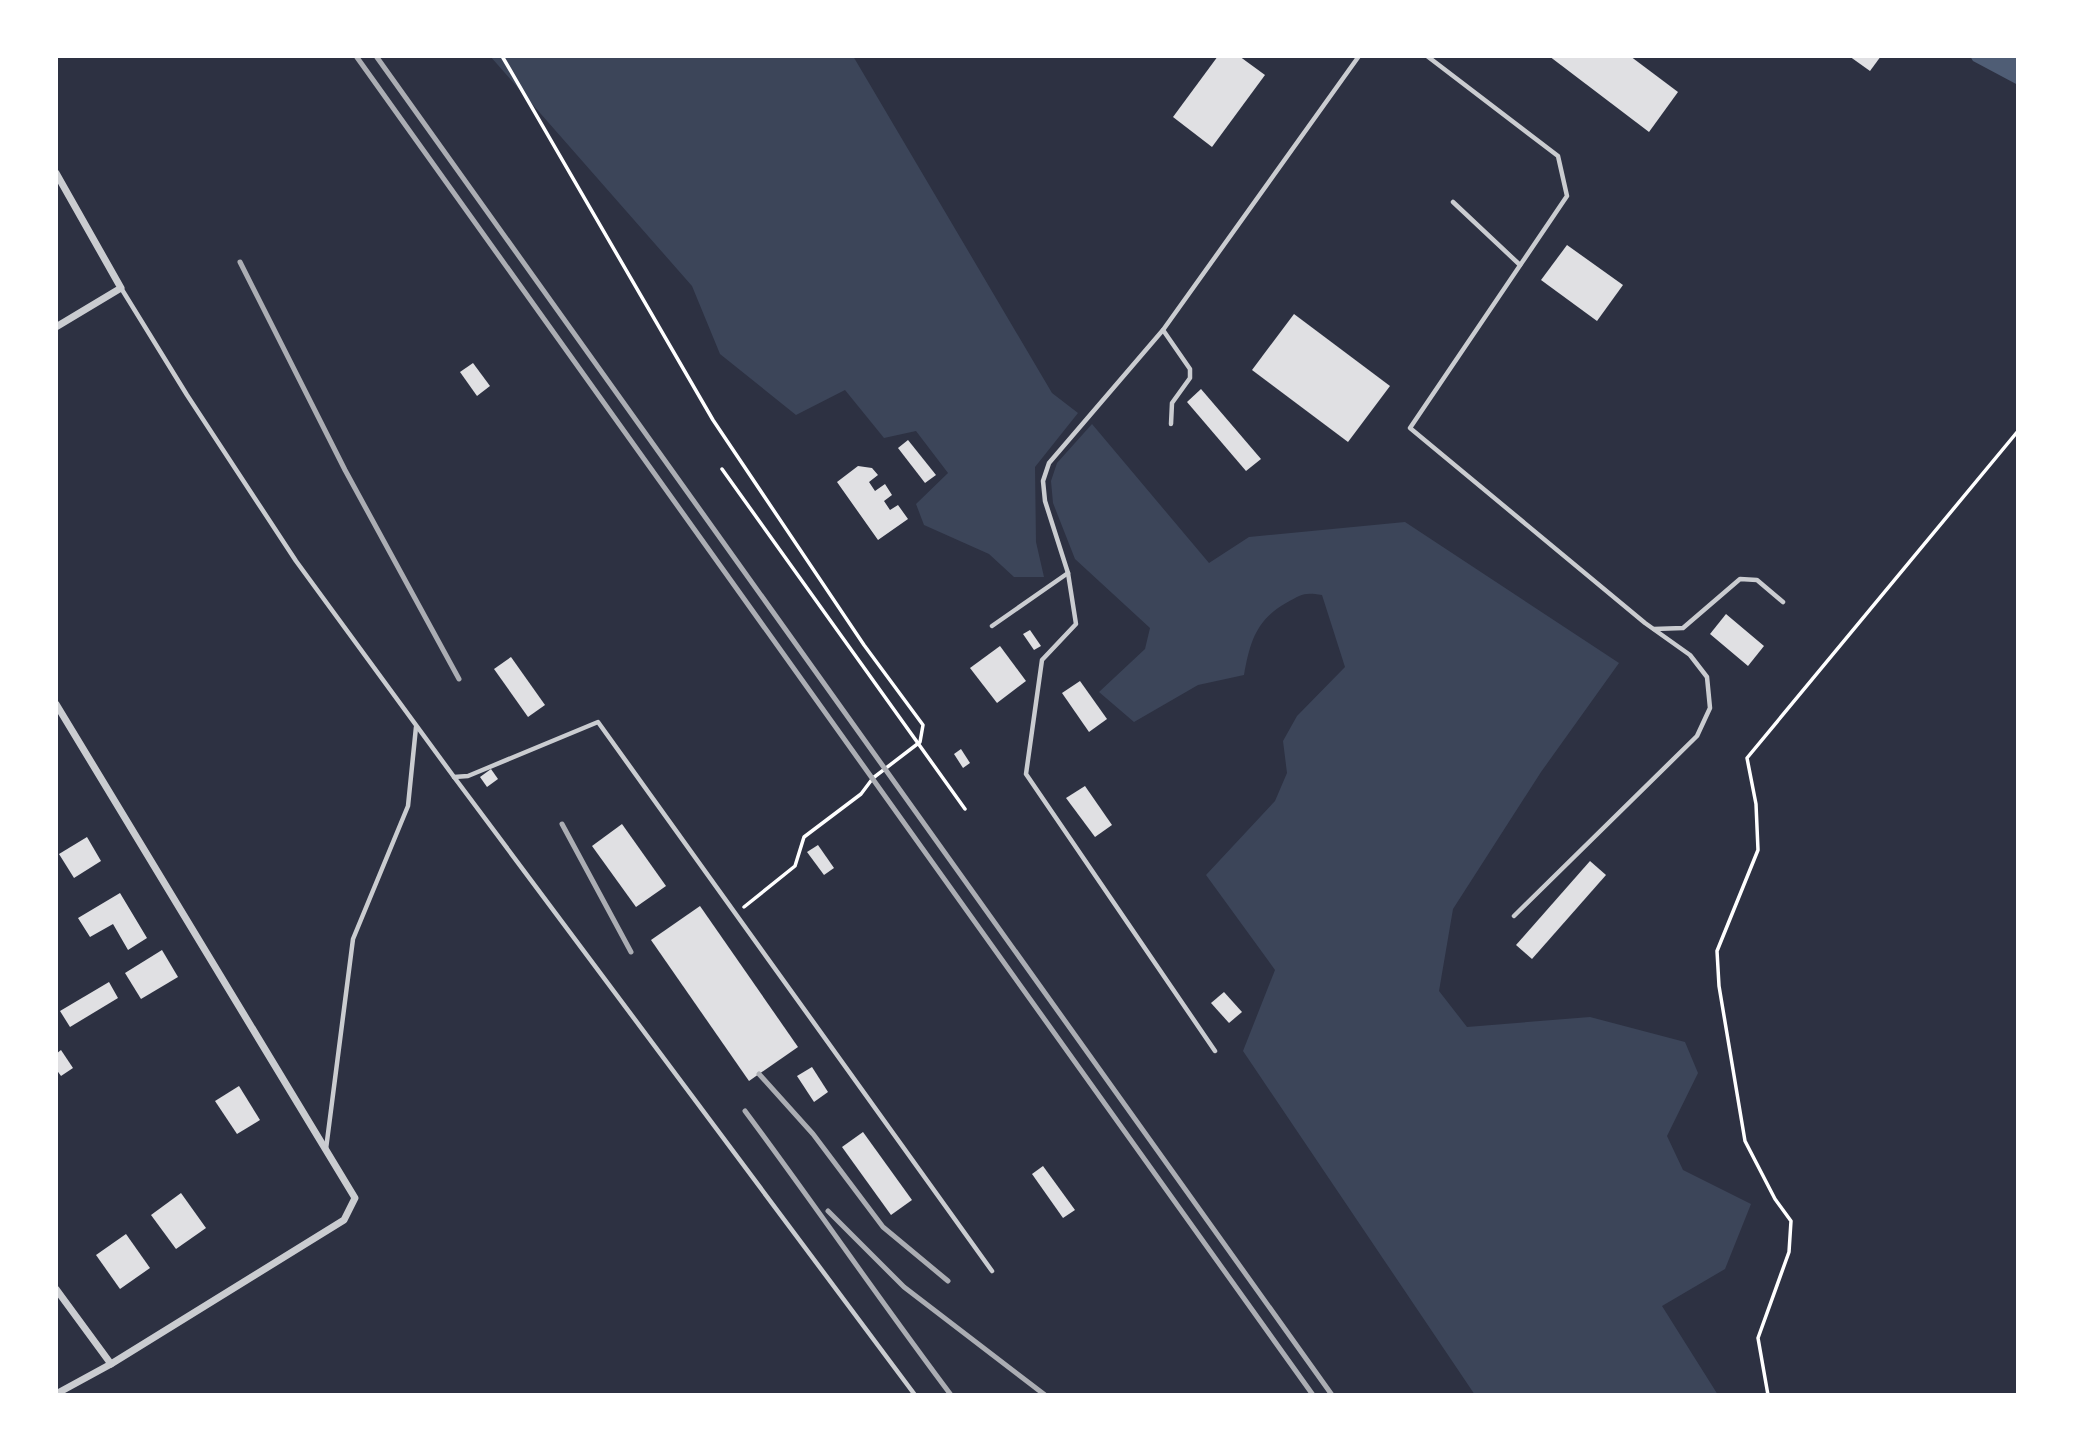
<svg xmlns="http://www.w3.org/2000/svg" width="2074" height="1451" viewBox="0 0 2074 1451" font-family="Montserrat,sans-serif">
<rect width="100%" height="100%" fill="#2d3142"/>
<g fill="#3c4559">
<polygon points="490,56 853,56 1052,393 1078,413 1035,467 1036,542 1044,577 1014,577 989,554 924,525 916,504 948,473 916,431 884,438 845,390 796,415 720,354 692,286"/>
<path d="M1092 424 1209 563 1249 537 1405 522 1619 663 1541 772 1453 909 1439 991 1467 1027 1590 1017 1685 1042 1698 1073 1667 1136 1683 1170 1751 1204 1725 1269 1662 1306 1718 1395H1475L1243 1051 1275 970 1206 875 1275 801 1287 773 1283 741 1297 716 1345 667 1322 595C1304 592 1302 594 1286 603 1256 620 1250 642 1244 675L1198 685 1134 722 1099 692 1145 649 1150 628 1075 559 1053 503 1051 481 1057 463Z"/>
</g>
<polygon fill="#4f5d75" points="1970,56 2018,56 2018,85 1973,61"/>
<g fill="#e0e0e3">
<polygon points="1218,56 1239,56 1265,75 1212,147 1173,117"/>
<polygon points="1549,56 1630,56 1678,92 1649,132"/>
<polygon points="1849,56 1881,56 1870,71"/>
<polygon points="1567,245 1623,285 1597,321 1541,280"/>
<polygon points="1294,314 1390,386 1348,442 1252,370"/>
<polygon points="473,363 490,386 477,396 460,372"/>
<polygon points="1201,389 1261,459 1246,471 1187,402"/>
<polygon points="908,440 936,475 925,483 898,448"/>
<polygon points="858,466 872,468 878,475 869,482 875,491 885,484 892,495 884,501 890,510 898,505 908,519 878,540 837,482"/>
<polygon points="1726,614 1764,646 1748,666 1710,634"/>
<polygon points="1030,630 1041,646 1034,650 1023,634"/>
<polygon points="1000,646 1026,681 997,703 970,668"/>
<polygon points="511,657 545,705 528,717 494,669"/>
<polygon points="1080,681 1107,719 1089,732 1062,693"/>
<polygon points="961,749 970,763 963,768 954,754"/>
<polygon points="491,769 498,779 487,787 480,777"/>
<polygon points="1085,786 1112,825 1095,837 1066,798"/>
<polygon points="622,824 666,886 636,907 592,846"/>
<polygon points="87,837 101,861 74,878 59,854"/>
<polygon points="818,845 834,868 824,875 807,852"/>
<polygon points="1590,861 1606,875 1532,959 1516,945"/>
<polygon points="120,893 147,938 128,950 113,924 90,937 78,918"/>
<polygon points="700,906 798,1047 749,1081 651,940"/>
<polygon points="162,950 178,977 141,999 125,973"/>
<polygon points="109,982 118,998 70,1027 60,1011"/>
<polygon points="1224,992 1242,1012 1229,1023 1211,1003"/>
<polygon points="61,1050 73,1068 61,1076 56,1069 56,1054"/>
<polygon points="812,1067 828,1092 814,1102 797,1076"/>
<polygon points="239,1086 260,1120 237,1134 215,1101"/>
<polygon points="863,1132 912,1200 891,1215 842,1147"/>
<polygon points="1043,1166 1075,1210 1063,1218 1032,1174"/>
<polygon points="181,1193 206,1228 176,1249 151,1215"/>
<polygon points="126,1234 150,1268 120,1289 96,1255"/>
</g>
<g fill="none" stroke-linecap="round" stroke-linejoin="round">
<g stroke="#fff" stroke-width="3.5">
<polyline points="502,56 713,420 864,645 923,725 920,742 873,778 861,794 804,837 795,866 744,907"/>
<polyline points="722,469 965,809"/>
<polyline points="1768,1395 1758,1338 1789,1252 1791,1221 1775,1199 1745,1141 1719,986 1717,951 1758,850 1756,804 1747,758 2018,431"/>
</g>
<g stroke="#caccd0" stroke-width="4.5">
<polyline points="1427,56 1558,156 1567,196 1410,428 1645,623 1690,655 1707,677 1710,708 1697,736 1514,916"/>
<polyline points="1453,202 1520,265"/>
<polyline points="121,288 187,395 296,561 454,777 915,1395"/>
<polyline points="1163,330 1190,369 1190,378 1172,403 1171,424"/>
<polyline points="992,626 1068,573"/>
<polyline points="1654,629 1683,628 1740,579 1757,580 1783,602"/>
<polyline points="454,777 468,776 598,722 992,1271"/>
<polyline points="1215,1051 1026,774 1042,660 1076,624 1068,573 1045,501 1043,481 1049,463 1163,330 1359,56"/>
<polyline points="326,1149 353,939 408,806 416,727"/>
</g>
<g stroke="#caccd0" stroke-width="7">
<polyline points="56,173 121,288 56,327"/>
<polyline points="56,704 355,1198 344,1220 111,1364 56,1394"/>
<polyline points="56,1289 111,1364"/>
</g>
<g stroke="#abadb3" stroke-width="5">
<polyline points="356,56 1313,1395"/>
<polyline points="376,56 1332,1395"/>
<polyline points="240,262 345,470 459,679"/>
<polyline points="562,824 631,952"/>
<polyline points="759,1074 813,1134 883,1227 948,1281"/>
<path d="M745 1111C815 1205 881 1302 951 1395"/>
<polyline points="828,1211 904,1287 1045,1395"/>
</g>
</g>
<rect width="2074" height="1451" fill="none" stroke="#ffffff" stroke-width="116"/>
</svg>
